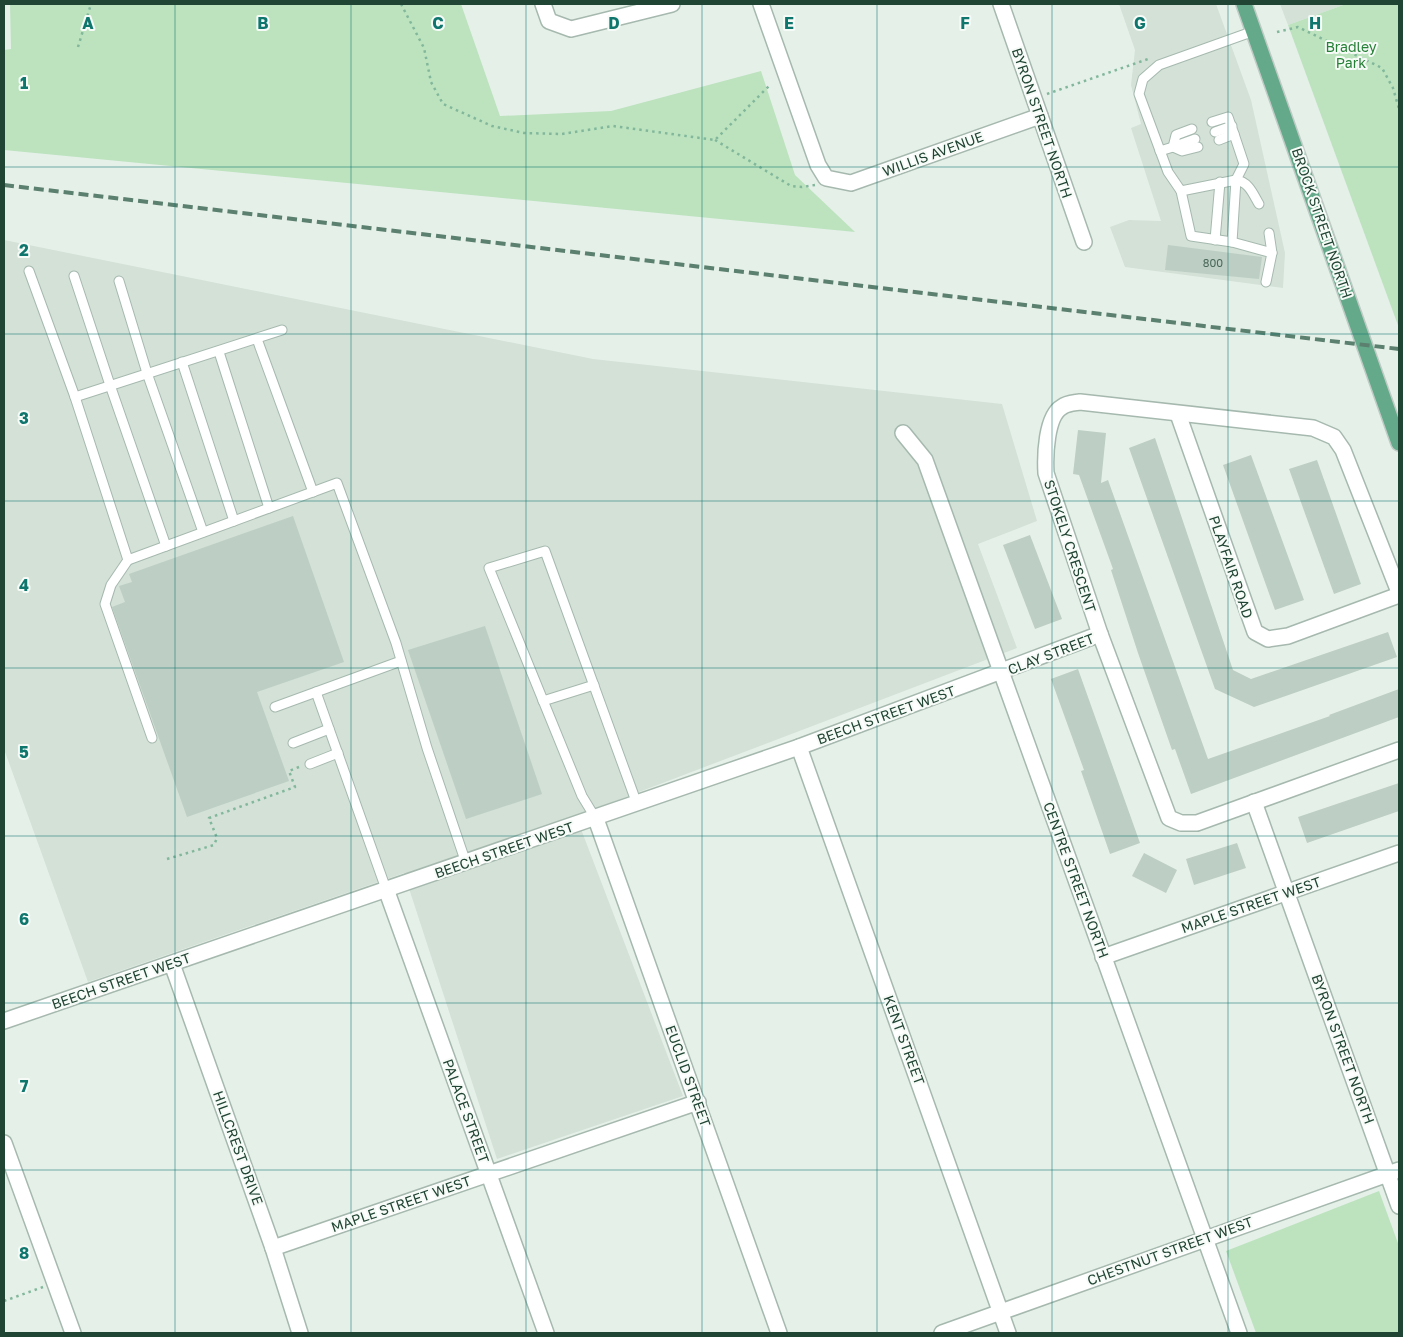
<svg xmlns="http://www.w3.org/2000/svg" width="1403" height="1337" viewBox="0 0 1403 1337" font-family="'Golos Text',sans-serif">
<rect width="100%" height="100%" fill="#e5f0e9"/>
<g fill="#d3e1d7">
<polygon points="1119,4 1216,4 1251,100 1285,253 1283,288 1125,267 1110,227 1129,220 1161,221 1131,128 1141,124 1131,85 1135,50"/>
<polygon points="1280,4 1346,4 1288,25"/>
<polygon points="4,240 593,359 1002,404 1037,521 978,544 1017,648 576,816 683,1096 497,1159 404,873 88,982 4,749"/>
</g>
<g fill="#bce3be">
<polygon points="10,4 461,4 500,116 611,111 761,71 795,175 855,232 4,150 4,50 11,49"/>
<polygon points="1346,4 1399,4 1399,328 1288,25"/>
<polygon points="1379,1191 1399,1246 1399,1333 1256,1333 1226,1251"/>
</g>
<g fill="#bdcec4">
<polygon points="1168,245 1262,257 1259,279 1165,270"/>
<polygon points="1078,430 1106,433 1101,483 1108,480 1208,759 1330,716 1329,715 1399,689 1399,717 1191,794 1175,749 1172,750 1138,653 1111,570 1113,569 1079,475 1073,474"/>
<polygon points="1155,438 1233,670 1251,679 1388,632 1397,657 1254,707 1215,689 1129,448"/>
<polygon points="1251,455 1304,600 1275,610 1223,465"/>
<polygon points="1317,460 1361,584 1334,594 1289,469"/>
<polygon points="293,516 344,662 257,692 289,781 187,817 112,607 125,602 119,586 132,582 129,574"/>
<polygon points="1030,535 1062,619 1035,629 1003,545"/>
<polygon points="485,626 542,794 466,819 408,650"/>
<polygon points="1078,669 1140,843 1110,854 1081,771 1084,770 1051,679"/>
<polygon points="1399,783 1399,811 1307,843 1298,817"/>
<polygon points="1237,843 1246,868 1194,885 1186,859"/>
<polygon points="1144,853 1177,870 1166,893 1132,876"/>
</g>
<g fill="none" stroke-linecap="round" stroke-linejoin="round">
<g stroke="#a6b9af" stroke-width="11">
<g id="service">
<polyline points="1254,31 1159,65 1143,79 1139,94 1168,172 1181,191 1236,180 1232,242 1272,253 1266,282"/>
<polyline points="1212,122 1228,117 1234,134"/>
<polyline points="1215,132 1232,126"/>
<path d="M1219 140 1234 134 1244 164 1236 180C1249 182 1253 194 1259 204"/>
<polyline points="1173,147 1176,135 1192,129"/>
<polyline points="1173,147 1195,139"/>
<polyline points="1160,151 1173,147 1182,151 1198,147"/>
<polyline points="1181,191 1191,236 1232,242"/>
<polyline points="1269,233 1272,253"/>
<polyline points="1215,240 1220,182"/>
<polyline points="29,271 75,397 128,560 337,483 396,643 427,748 466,863"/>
<polyline points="74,276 110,385 166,546"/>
<polyline points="119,281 147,373 203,532"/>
<polyline points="257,339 313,492"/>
<polyline points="219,352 269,508"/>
<polyline points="182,362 234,521"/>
<polyline points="75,397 282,330"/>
<polyline points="128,560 111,585 105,604 152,738"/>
<polyline points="316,692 386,889"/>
<polyline points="543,701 594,685"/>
<polyline points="275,707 401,661"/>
<polyline points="293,743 329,729"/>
<polyline points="310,764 338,753"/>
<polyline points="596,819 582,796 489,568 545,551 637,804"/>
</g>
</g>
<g stroke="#a6b9af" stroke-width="18">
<g id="minor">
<polyline points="543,4 549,21 571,29 672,4"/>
<polyline points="761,4 818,165 826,178 851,183 1040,116"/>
<polyline points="1001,4 1084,242"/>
<polyline points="1178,414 1255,632 1268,639 1288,636 1399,595"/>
<polyline points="903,433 925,460 1239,1333"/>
<path d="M1399 592 1343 450 1334 437 1313 428 1080 402C1074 403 1067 403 1062 407 1046 416 1045 456 1046 473L1100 634 1169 818 1181 823H1197L1399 750"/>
<polyline points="799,747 1008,1333"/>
<polyline points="1254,802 1399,1206"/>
<polyline points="596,819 779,1333"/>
<polyline points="386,889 546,1333"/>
<polyline points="1103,957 1399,853"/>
<polyline points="172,964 273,1248 300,1333"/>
<polyline points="4,1021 799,747 1100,634"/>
<polyline points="4,1143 73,1333"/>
<polyline points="273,1248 698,1102"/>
<polyline points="942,1333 1399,1170"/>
</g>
</g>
<g stroke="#c1cbc6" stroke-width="18">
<polyline id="primary" points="1244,4 1399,443"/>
</g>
<g stroke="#82b79b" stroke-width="2.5" stroke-dasharray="2.5 4" stroke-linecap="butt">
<polyline points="401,4 424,48 431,82 443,104 492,126 524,133 562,134 613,126 715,140 771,84"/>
<polyline points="1277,32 1298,27 1382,68 1393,88 1399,109"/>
<polyline points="78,47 91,4"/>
<polyline points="1047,94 1148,59"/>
<polyline points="715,140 791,186 802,187 815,185"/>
<polyline points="167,859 214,845 217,838 209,818 295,787 289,771 299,767"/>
<polyline points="4,1301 43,1287"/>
</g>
<use href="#service" stroke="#fff" stroke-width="9"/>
<use href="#minor" stroke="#fff" stroke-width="15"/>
<use href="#primary" stroke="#64aa8a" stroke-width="15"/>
<polyline stroke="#5c806f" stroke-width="4" stroke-dasharray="10 5" stroke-linecap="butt" points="4,185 1399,349"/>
</g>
<path fill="none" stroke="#0f766e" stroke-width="1" stroke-opacity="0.55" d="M175 4V1333M351 4V1333M526 4V1333M702 4V1333M877 4V1333M1052 4V1333M1228 4V1333M4 167H1399M4 334H1399M4 501H1399M4 668H1399M4 836H1399M4 1003H1399M4 1170H1399"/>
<g text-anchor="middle" stroke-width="4" stroke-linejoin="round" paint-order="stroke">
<g font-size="11" fill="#486758">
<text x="1213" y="267">800</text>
</g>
<g font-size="14" fill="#268136" stroke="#f7fbf8">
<text x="1351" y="52">Bradley<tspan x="1351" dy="16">Park</tspan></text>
</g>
<g font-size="14" fill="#214534" stroke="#f7fbf8">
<text transform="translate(1042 123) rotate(71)" y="5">BYRON STREET NORTH</text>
<text transform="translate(933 154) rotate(-20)" y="5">WILLIS AVENUE</text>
<text transform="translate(1322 223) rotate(71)" y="5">BROCK STREET NORTH</text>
<text transform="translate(1070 546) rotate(72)" y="5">STOKELY CRESCENT</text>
<text transform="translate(1231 567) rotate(71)" y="5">PLAYFAIR ROAD</text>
<text transform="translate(1051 654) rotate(-21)" y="5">CLAY STREET</text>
<text transform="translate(886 715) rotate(-20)" y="5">BEECH STREET WEST</text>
<text transform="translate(504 850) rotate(-19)" y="5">BEECH STREET WEST</text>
<text transform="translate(1076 880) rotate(70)" y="5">CENTRE STREET NORTH</text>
<text transform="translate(1251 905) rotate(-19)" y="5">MAPLE STREET WEST</text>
<text transform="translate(121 981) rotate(-19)" y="5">BEECH STREET WEST</text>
<text transform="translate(904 1040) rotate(70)" y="5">KENT STREET</text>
<text transform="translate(1343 1049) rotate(70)" y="5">BYRON STREET NORTH</text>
<text transform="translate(688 1076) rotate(70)" y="5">EUCLID STREET</text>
<text transform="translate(466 1111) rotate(70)" y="5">PALACE STREET</text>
<text transform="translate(238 1148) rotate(70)" y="5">HILLCREST DRIVE</text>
<text transform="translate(401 1204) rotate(-19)" y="5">MAPLE STREET WEST</text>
<text transform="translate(1170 1251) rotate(-20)" y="5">CHESTNUT STREET WEST</text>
</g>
</g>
<g font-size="16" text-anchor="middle" font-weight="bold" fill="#0f766e" stroke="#f7fbf8" stroke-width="4" stroke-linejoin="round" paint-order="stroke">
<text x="88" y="29">A</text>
<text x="263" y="29">B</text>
<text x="438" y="29">C</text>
<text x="614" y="29">D</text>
<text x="789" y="29">E</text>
<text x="965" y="29">F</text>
<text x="1140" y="29">G</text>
<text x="1315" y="29">H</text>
<text x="24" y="89">1</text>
<text x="24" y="256">2</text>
<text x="24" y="424">3</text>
<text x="24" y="591">4</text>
<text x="24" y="758">5</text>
<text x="24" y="925">6</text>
<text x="24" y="1092">7</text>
<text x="24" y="1259">8</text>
</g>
<rect width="1403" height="1337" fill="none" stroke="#214534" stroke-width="10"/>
</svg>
